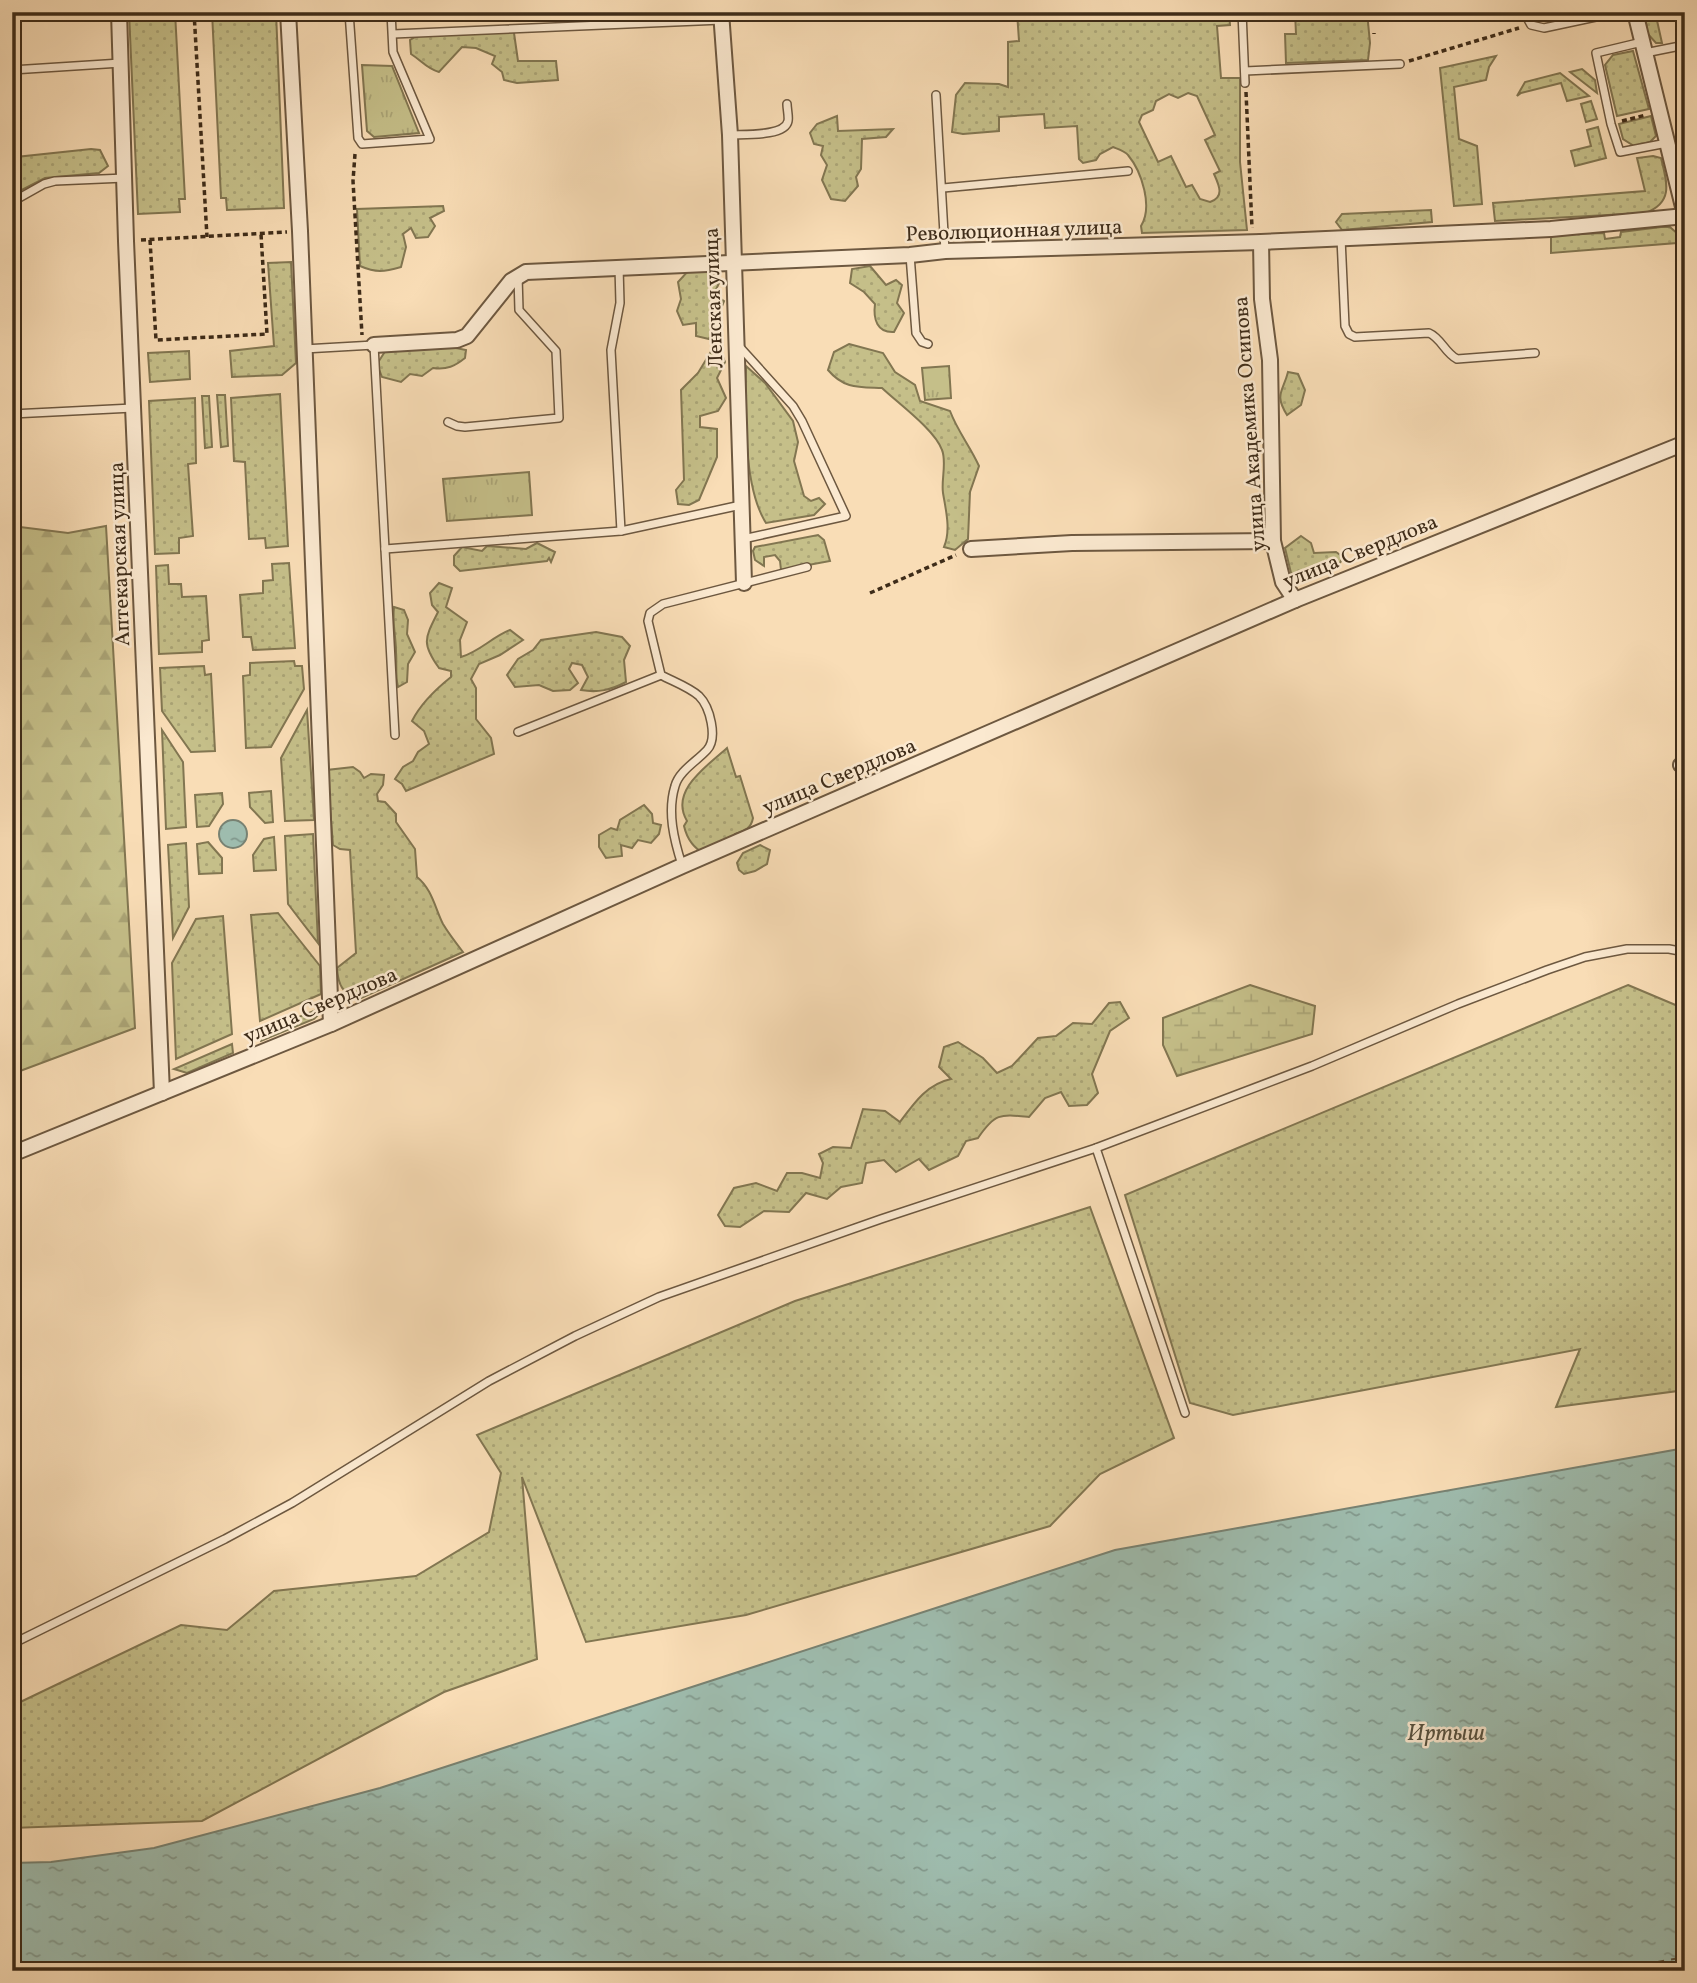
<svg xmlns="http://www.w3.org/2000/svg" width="1697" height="1983" viewBox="0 0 1697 1983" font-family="Vollkorn,serif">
<defs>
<pattern id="grass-dots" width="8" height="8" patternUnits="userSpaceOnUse" patternTransform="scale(1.75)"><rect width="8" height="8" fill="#c5bf89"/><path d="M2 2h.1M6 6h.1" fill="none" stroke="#aaa476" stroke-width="1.8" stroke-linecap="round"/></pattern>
<pattern id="forest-firs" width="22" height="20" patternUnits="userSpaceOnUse" patternTransform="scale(1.75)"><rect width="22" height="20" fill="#c5bf89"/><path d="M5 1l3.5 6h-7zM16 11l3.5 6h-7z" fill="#aaa476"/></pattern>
<pattern id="wetland-marsh" width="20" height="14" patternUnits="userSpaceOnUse" patternTransform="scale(1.75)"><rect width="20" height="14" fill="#c5bf89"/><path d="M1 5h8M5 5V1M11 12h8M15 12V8" fill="none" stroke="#aaa476"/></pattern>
<pattern id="park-tufts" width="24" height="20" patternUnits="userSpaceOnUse" patternTransform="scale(1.75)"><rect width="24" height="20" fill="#c5bf89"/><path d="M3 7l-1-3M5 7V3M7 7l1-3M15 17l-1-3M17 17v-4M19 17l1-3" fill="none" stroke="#aaa476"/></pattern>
<pattern id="water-ripples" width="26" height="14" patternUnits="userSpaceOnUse" patternTransform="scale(1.75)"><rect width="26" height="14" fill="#9ebcae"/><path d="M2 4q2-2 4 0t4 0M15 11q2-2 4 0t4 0" fill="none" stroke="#82998d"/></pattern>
</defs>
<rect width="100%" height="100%" fill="#f9ddb6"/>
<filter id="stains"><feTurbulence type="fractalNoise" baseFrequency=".00286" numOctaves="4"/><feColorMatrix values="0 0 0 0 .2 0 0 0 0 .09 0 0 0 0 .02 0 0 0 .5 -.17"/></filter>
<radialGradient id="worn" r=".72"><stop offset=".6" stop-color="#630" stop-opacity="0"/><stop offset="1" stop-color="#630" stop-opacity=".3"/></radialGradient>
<g fill="url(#grass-dots)" stroke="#827651" stroke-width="2" fill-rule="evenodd">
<polygon points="129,12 175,12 185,199 179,199 180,212 138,214"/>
<polygon points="212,12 276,12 284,208 227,210 226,198 221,198"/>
<path d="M1017 12H1229L1230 25 1217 26 1221 78H1240V162L1247 230 1142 233 1141 226C1153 207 1142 172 1128 155 1125 151 1118 149 1113 147L1100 154 1096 160 1083 163 1079 159 1077 126 1045 128 1044 114 999 117V131L963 134 952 132 956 95 965 83 999 84 1008 87V42L1019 41ZM1188 93 1197 96 1215 135 1205 140 1220 171 1214 174C1219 185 1225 197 1210 202L1200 199 1192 185 1186 187 1171 156 1158 162 1139 122 1142 115 1153 110 1156 101 1169 94 1178 98Z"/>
<polygon points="1295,12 1367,12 1370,43 1368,60 1286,63 1285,34 1296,34"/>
<polygon points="1656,16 1662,43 1656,43 1647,33 1646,22 1650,17"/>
<path d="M513 26 518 61H556L558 80 517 83 504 80 502 72 492 64 495 56 476 48 462 47 439 72C427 69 422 61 411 54L410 40 417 36Z"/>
<polygon points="1633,51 1649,109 1617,116 1605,65 1613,55"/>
<polygon points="1496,56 1489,67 1486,80 1454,87 1459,139 1477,146 1482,204 1454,206 1440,68"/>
<polygon points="1582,69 1595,80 1597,93 1570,72"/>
<polygon points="1560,73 1589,96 1567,101 1561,83 1521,93 1517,96 1525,82"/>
<polygon points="1591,101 1597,119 1586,122 1581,104"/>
<polygon points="837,116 838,131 893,129 886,137 862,139 861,169 856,177 858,186 845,201 831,199 822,180 827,165 821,155 823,146 814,144 810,133 817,124"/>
<polygon points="1651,116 1656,136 1650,142 1634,146 1623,139 1619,124"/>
<polygon points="1598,127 1606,158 1575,166 1571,151 1591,146 1587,130"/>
<polygon points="91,149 100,150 108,166 99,173 45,178 12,195 12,164 16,157"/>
<path d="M1653 156 1661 158C1667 182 1674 203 1645 213L1495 221 1493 203 1645 191 1637 158Z"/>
<path d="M443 206 444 211 430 218 435 226 428 237 416 238 411 228 403 234 406 247 401 267C384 272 376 273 360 266L357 209Z"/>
<polygon points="1431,210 1432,222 1342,230 1336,222 1342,214"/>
<polygon points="1661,227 1670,227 1679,235 1677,243 1551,253 1551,235 1604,233 1605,239 1620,237 1621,232"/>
<polygon points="291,262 296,363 282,375 232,377 230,351 274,346 268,263"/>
<path d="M870 266 886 285 896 280 902 285 897 303 904 313 894 332C877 333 873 319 875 304L864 292 850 283 852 269Z"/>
<polygon points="689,270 709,271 720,281 714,294 724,301 709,339 696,336 696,323 683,325 677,311 681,299 678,282"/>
<path d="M849 344 883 353 895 372 915 385 920 401 950 411C958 432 970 446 979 466L970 492 968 539 955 550 944 547C951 530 946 511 943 493 941 480 947 462 942 450 935 430 899 404 882 388 859 387 844 389 828 370L834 352Z"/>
<path d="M446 346 466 350 465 358C455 366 447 370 433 368L422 376 410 374 401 382 382 377 377 364 386 350Z"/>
<polygon points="712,350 721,352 725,362 717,378 726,398 718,411 700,416 700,427 717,429 717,457 699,500 689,505 678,504 676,490 684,480 681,390 698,373"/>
<polygon points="189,351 190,379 150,382 148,353"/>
<path d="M746 366 765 383 793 421 798 442 794 461 804 496 811 501 819 498 825 504 814 515 766 523C743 487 745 409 746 366Z"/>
<path d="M1288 372 1298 374 1305 390 1301 405 1287 415C1274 394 1283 392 1288 372Z"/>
<polygon points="280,394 288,546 266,548 265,538 249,539 245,462 234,461 231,398"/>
<polygon points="217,395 225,395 228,446 221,447"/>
<polygon points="202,396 209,396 212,447 205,448"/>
<polygon points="195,398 196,463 188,464 193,536 179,538 179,553 155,554 149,401"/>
<polygon points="818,535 824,540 830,561 781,570 780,561 775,555 764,557 764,566 755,560 753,551 755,547"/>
<polygon points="1301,536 1311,543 1314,553 1336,552 1343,557 1337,569 1303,579 1291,573 1285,548"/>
<polygon points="537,543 555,552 551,562 549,558 547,561 460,571 454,565 454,556 462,547 482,551 487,546 526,549"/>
<polygon points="289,563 295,648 253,650 251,637 243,637 240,595 263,593 263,581 273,580 272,564"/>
<polygon points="168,565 169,584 181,584 182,597 206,596 209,640 202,641 202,652 159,654 156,566"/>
<path d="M439 583 452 588 446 607 467 622 460 640 461 657C479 652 492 637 510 630L523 640 500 655 479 664 471 679 476 688V719L491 738 494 754 406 791 402 784 395 779 403 767 413 761 418 752 429 744 424 731 412 721C421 703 436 689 451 677V671L439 668C421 643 425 638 438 612L432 605 430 593Z"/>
<path d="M394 607 404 610 408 620 407 634 415 652 408 664 407 682 398 687C395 675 397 665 396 652 396 637 392 622 394 607Z"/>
<path d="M596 632 622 637 630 646 624 660 626 682C611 690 598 693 581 690L588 677 582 665 572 663 569 669 578 683 570 690 553 691 539 685 515 687 507 675 518 659 533 650 541 640Z"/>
<polygon points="294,661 295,666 302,666 304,689 271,747 246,748 243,676 250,675 250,663"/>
<polygon points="204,666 205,675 211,674 215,751 191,752 162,711 160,668"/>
<polygon points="307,710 314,820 285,821 281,758"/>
<polygon points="162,730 183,762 186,827 166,829"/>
<path d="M727 748 736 777 740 776 753 818C751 829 744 831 735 834L734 838 705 854C693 848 687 839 684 826L687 821C669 791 707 766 727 748Z"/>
<path d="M353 767 360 772 364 778 371 774 384 775 383 785 377 794 378 801 385 802 396 814V822L415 849 417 877C432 889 435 908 443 924 449 934 456 943 463 952L359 999C342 994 338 984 337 968L356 953 350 850 340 849 333 845 327 770Z"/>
<polygon points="271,791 273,822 265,823 250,807 249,793"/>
<polygon points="222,793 223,804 209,826 197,827 195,795"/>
<polygon points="644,805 652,814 653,823 661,825 659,834 651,843 638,840 632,848 621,845 622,856 606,858 599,847 599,835 611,828 617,830 620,820"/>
<polygon points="313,834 318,943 288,904 285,836"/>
<polygon points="274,837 276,870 254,871 253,855 264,839"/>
<polygon points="208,842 222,858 222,873 199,874 197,844"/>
<polygon points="186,843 189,907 173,938 168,845"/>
<polygon points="760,845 770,850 767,864 755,871 744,874 739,870 737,863 743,853"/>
<polygon points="278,913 320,966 321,994 260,1021 251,915"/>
<polygon points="223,916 232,1034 176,1059 172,963 196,919"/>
<polygon points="1628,985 1685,1009 1685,1390 1556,1407 1580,1349 1233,1415 1190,1403 1125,1195"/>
<path d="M1120 1002 1129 1018 1110 1031 1092 1074 1098 1093 1087 1105 1069 1106 1061 1092 1045 1098 1029 1117C1000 1114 995 1113 978 1138L966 1141 958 1156 929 1170 919 1159 896 1172 884 1160 866 1163 862 1183 841 1187 827 1199 806 1193 789 1212 764 1211 740 1227 725 1226 718 1215 734 1188 756 1183 777 1191 787 1173H802L820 1178 823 1163 819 1154 833 1147 851 1148 863 1109 885 1111 900 1122C914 1103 927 1084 951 1079L939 1067 944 1047 958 1042 983 1058 997 1073 1012 1066 1038 1038 1056 1036 1073 1023 1092 1024 1109 1003Z"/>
<polygon points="321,1008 318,1015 314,1019 261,1041 259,1033"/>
<polygon points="232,1044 233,1053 187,1073 174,1069"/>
<polygon points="1090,1207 1174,1438 1100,1474 1050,1526 746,1615 586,1642 522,1477 537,1659 444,1692 202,1821 12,1828 12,1706 181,1625 227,1630 274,1591 416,1576 489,1532 501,1473 477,1435 795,1301"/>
</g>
<polygon fill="url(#forest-firs)" stroke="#827651" stroke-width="2" points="12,526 68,533 106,526 135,1028 12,1074"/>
<polygon fill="url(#wetland-marsh)" stroke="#827651" stroke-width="2" points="1250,985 1315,1006 1312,1034 1177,1076 1163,1045 1163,1018"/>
<g fill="url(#park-tufts)" stroke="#827651" stroke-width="2">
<polygon points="362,65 392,66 419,133 374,137 367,131"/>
<polygon points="949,366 951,398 925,400 922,368"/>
<polygon points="529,472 532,515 447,521 443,479"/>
</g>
<g fill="url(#water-ripples)" stroke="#788272" stroke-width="2">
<circle cx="233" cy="834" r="14"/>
<polygon points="1685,1448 1685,1971 12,1971 12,1863 51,1862 154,1848 380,1788 1115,1550"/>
</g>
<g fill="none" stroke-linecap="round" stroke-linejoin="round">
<polyline stroke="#56503e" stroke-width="2" stroke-dasharray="9 7" stroke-linecap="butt" points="1608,1971 1685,1957"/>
<g stroke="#6d5840" stroke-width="10">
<g id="lane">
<polyline points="349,12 358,138 362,144 430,139 393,52 391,12"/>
<polyline points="1242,12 1245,83"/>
<polyline points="1524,12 1531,25 1544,28 1619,12"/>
<polyline points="393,34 722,20"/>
<polyline points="1642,42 1596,53 1611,124 1620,152 1667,143"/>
<polyline points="1645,53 1685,45"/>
<polyline points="12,70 121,63"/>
<polyline points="1245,71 1400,64"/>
<polyline points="936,95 945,251"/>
<path d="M730 135C742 134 785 137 788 121 789 117 787 109 787 104"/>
<polyline points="943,188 1128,171"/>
<polyline points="12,202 44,184 55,181 125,178"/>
<path d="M1341 238 1345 326 1349 334 1355 337 1429 333C1441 338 1445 353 1457 359L1535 353"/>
<polyline points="910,255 916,333 922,342 928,344"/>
<polyline points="619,267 620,303 611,350 621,531"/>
<polyline points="738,345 793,406 802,421 846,516 743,539"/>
<polyline points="304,349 374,345 395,735"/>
<polyline points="12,414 133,408"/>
<polyline points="448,422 457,426 465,427 559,418 556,351 519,310 518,276"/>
<polyline points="12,492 16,560"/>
<polyline points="385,549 621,531 741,505"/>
<polyline points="518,732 661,675"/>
<path d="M682 865C674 840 667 812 675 786 679 771 697 761 707 750 718 738 710 707 699 696 689 687 672 681 661 675L648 621 650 613 663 604 807 567"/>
<polyline points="1096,1148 1185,1413"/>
<polyline points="12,1644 225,1539 292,1503 489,1381 575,1336 659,1297 881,1219 1096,1148 1312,1066 1458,1004 1547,970 1585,957 1627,949 1669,949 1685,952"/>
</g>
</g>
<g stroke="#6d5840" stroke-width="18">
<g id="street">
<polyline points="119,12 126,241 162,1093"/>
<polyline points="288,12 300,231 331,1024"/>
<polyline points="721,12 730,135 744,583"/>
<polyline points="1635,12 1685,215"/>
<polyline points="1261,242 1262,299 1270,360 1273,541 1283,582 1295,600"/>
<polyline points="374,345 457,340 467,336 511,281 526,272 910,255 945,251 1261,242 1551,229 1685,216"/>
<polyline points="971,549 1072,543 1273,541"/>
<polyline points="1681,765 1685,764"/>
<polyline points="12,1154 331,1024 682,866 1295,600 1685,443"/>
</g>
</g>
<g stroke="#3e2c19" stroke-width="3.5" stroke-dasharray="5 3.5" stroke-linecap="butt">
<polyline points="194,12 207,237"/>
<polyline points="1374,34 1374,33"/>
<polyline points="1409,61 1519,28"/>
<polyline points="1246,92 1252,228"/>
<polyline points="1622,121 1646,115"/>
<polyline points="355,154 353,181 362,335"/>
<polyline points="141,240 287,232"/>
<polyline points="150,240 156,340 267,334 261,234"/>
<polyline points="870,593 956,555"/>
<polyline points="12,608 15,570"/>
</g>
<use href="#lane" stroke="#fbe9d0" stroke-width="7"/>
<use href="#street" stroke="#fbe9d0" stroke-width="14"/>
</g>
<g text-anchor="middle" stroke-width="5" stroke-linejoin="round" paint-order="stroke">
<g font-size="21" fill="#3e2c19" stroke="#fbe9d0">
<text transform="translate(1014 230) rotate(-2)" y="7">Революционная улица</text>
<text transform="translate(713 298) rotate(-92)" y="7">Ленская улица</text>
<text transform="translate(1249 424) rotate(-94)" y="7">улица Академика Осипова</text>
<text transform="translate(1360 551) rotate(-22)" y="7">улица Свердлова</text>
<text transform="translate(119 554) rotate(-92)" y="7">Аптекарская улица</text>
<text transform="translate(839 776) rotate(-23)" y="7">улица Свердлова</text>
<text transform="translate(320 1005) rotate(-23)" y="7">улица Свердлова</text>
</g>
<g font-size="23" font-style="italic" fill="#56503e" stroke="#fbe9d0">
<text x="1446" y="1740">Иртыш</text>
</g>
</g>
<rect width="1697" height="1983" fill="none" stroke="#f9ddb6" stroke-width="42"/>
<rect x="14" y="14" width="1669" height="1955" fill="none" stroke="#3e2c19" stroke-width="3.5"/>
<rect x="21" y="21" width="1655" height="1941" fill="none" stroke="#3e2c19" stroke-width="2"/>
<rect width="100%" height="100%" filter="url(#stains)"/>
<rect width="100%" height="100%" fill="url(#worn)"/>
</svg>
